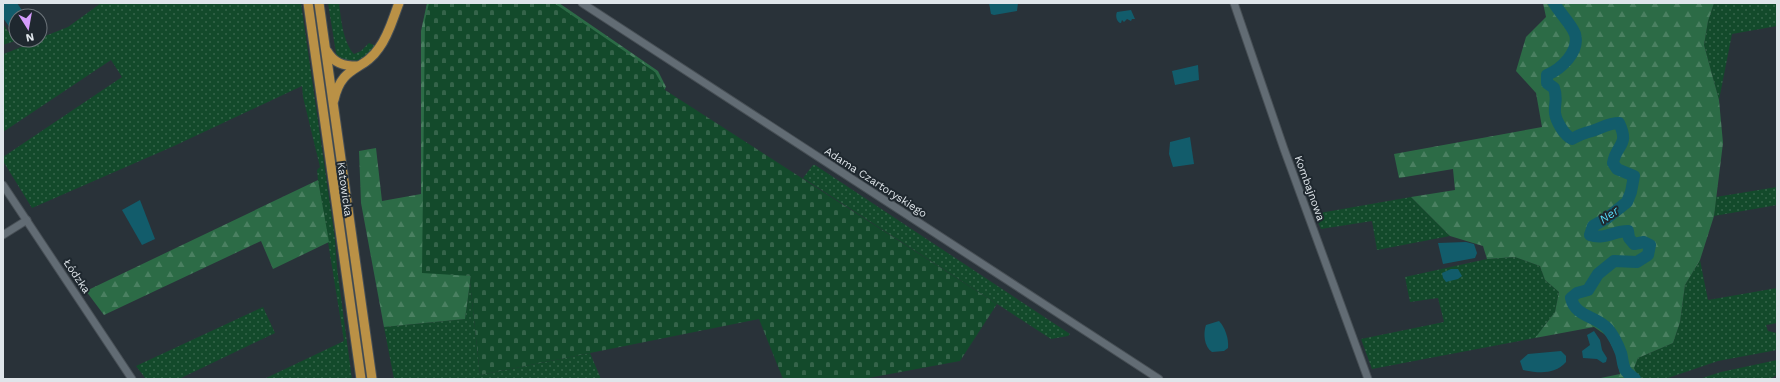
<svg xmlns="http://www.w3.org/2000/svg" width="1780" height="382" viewBox="0 0 1780 382" font-family="'Work Sans',sans-serif">
<defs>
<pattern id="green-dots" width="8" height="8" patternUnits="userSpaceOnUse"><rect width="8" height="8" fill="#134a2b"/><path d="M2 2h.1M6 6h.1" fill="none" stroke="#35644a" stroke-width="1.8" stroke-linecap="round"/></pattern>
<pattern id="forest-firs" width="22" height="20" patternUnits="userSpaceOnUse"><rect width="22" height="20" fill="#2c6b46"/><path d="M5 1l3.5 6h-7zM16 11l3.5 6h-7z" fill="#4a8061"/></pattern>
<pattern id="cemetery-stones" width="16" height="16" patternUnits="userSpaceOnUse"><rect width="16" height="16" fill="#134a2b"/><path d="M2 7V4a2 2 0 0 1 4 0v3zM10 15v-3a2 2 0 0 1 4 0v3z" fill="#35644a"/></pattern>
</defs>
<rect width="100%" height="100%" fill="#293239"/>
<g fill="url(#green-dots)">
<path d="M101 3H301L335 239 337 268 352 379H264L344 341 318 180 317 170 320 167 303 97 302 86 174 146 32 208 3 161V157L122 77 111 60 3 132V54C11 52 35 40 40 40V38L68 27Z"/>
<path d="M328 3H339C341 19 343 42 354 54L361 51 369 43 376 46C362 62 358 66 338 58L336 53Z"/>
<polygon points="1714,3 1777,3 1777,26 1732,34 1719,100 1704,45 1708,21"/>
<polygon points="3,24 15,41 3,45"/>
<polygon points="813,165 815,165 1070,334 1068,336 1051,339 803,178"/>
<polygon points="1777,187 1777,205 1714,216 1716,197"/>
<polygon points="1411,197 1450,236 1377,250 1372,221 1321,229 1314,214"/>
<polygon points="1515,257 1540,266 1545,280 1559,292 1555,312 1535,338 1372,369 1361,339 1444,322 1438,298 1410,302 1405,277 1487,259"/>
<polygon points="1700,260 1708,300 1777,288 1777,323 1766,325 1768,331 1777,333 1777,350 1718,361 1665,379 1639,379 1634,368 1638,358 1673,343 1680,322 1685,285"/>
<polygon points="470,282 480,375 590,353 601,379 394,379 384,327 465,319"/>
<polygon points="263,307 275,333 179,379 146,379 136,366"/>
<polygon points="1777,360 1777,375 1770,379 1699,379 1721,372"/>
</g>
<g fill="url(#forest-firs)">
<polygon points="427,3 559,3 658,71 666,87 584,227 462,275 471,275 465,319 384,327 361,203 359,151 376,148 382,201 421,194 421,31"/>
<polygon points="1543,3 1714,3 1708,21 1704,45 1719,100 1723,143 1714,216 1700,260 1685,285 1680,322 1673,343 1638,358 1634,368 1639,379 1596,379 1620,374 1616,354 1607,336 1594,327 1535,338 1555,312 1559,292 1545,280 1540,266 1515,257 1487,259 1483,246 1450,236 1411,197 1455,190 1453,169 1399,178 1394,154 1542,127 1536,93 1516,71 1526,37 1546,17"/>
<polygon points="318,180 329,242 273,269 261,241 104,315 86,291"/>
</g>
<polygon fill="url(#cemetery-stones)" points="429,3 554,3 655,72 665,90 997,304 960,361 863,379 783,379 759,319 480,375 470,282 471,276 422,273 425,20"/>
<g fill="#125c6b">
<polygon points="3,3 17,3 26,16 16,16 16,36 3,18"/>
<polygon points="989,3 1018,3 1017,11 994,15 991,14"/>
<path d="M1131 10 1135 19H1132L1131 21 1127 19 1124 22 1122 20 1121 23C1117 23 1115 16 1117 12Z"/>
<polygon points="1198,65 1199,80 1175,85 1172,71"/>
<polygon points="1190,137 1194,164 1173,167 1169,154 1170,142"/>
<polygon points="140,200 155,239 142,245 122,210"/>
<polygon points="1466,242 1474,244 1477,253 1475,258 1443,264 1438,243"/>
<polygon points="1451,269 1458,269 1462,276 1458,279 1446,282 1443,278 1442,273"/>
<path d="M1219 321C1225 327 1229 339 1228 348L1224 351 1212 352C1204 347 1203 333 1206 325Z"/>
<polygon points="1594,331 1600,340 1602,350 1607,358 1606,362 1603,363 1597,359 1583,358 1582,351 1590,345 1587,335"/>
<path d="M1561 351 1566 356V362C1554 375 1539 373 1523 370L1520 361 1528 354Z"/>
</g>
<g fill="none" stroke-linecap="round" stroke-linejoin="round">
<path stroke="#125c6b" stroke-width="12" d="M1554 3C1559 12 1572 25 1575 34 1580 52 1561 69 1547 75V83L1554 88C1558 100 1554 103 1555 113 1556 121 1564 135 1572 139 1580 134 1584 133 1592 131 1602 128 1608 123 1619 123 1630 146 1616 144 1613 163L1617 169 1634 176 1631 192 1627 202 1607 218 1593 226 1590 235C1605 240 1613 231 1628 231L1629 238 1634 244 1644 242 1650 245 1648 255 1637 262 1614 261 1598 274 1588 290 1577 293 1571 298C1575 317 1597 316 1608 329 1613 335 1618 345 1621 353 1623 359 1622 365 1626 371 1628 374 1632 376 1635 379"/>
<g stroke="#474f55" stroke-width="9">
<g id="minor">
<polyline points="582,3 1159,379"/>
<polyline points="1234,3 1284,149 1368,379"/>
<polyline points="3,185 132,379"/>
<polyline points="3,235 27,220"/>
</g>
</g>
<g stroke="#474f55" stroke-width="11">
<g id="major">
<polyline points="308,3 361,379"/>
<polyline points="319,3 372,379"/>
<path d="M327 51C334 63 343 66 357 66"/>
<path d="M334 100C342 64 363 72 379 48 389 35 393 18 399 3"/>
</g>
</g>
<use href="#minor" stroke="#626c74" stroke-width="7"/>
<use href="#major" stroke="#ba9146" stroke-width="9"/>
</g>
<g text-anchor="middle" stroke-width="4" stroke-linejoin="round" paint-order="stroke">
<g font-size="11" fill="#dfe5ea" stroke="#1f282f">
<text transform="translate(876 182) rotate(33)" y="4">Adama Czartoryskiego</text>
<text transform="translate(1310 188) rotate(70)" y="4">Kombajnowa</text>
<text transform="translate(345 189) rotate(82)" y="4">Katowicka</text>
<text transform="translate(77 276) rotate(56)" y="4">Łódzka</text>
</g>
<g font-size="12" font-style="italic" fill="#56d9f6" stroke="#1f282f">
<text transform="translate(1609 215) rotate(-35)" y="4">Ner</text>
</g>
</g>
<rect width="1780" height="382" fill="none" stroke="#dfe5ea" stroke-width="8"/>
<g transform="translate(28 28) rotate(169)"><circle r="19" fill="#1f282f" stroke="#6c747a"/>
<path d="M0-3L7 15L0 10L-7 15Z" fill="#d49cfb"/>
<text y="-6" font-size="11" font-weight="bold" text-anchor="middle" fill="#dfe5ea">N</text>
</g>
</svg>
